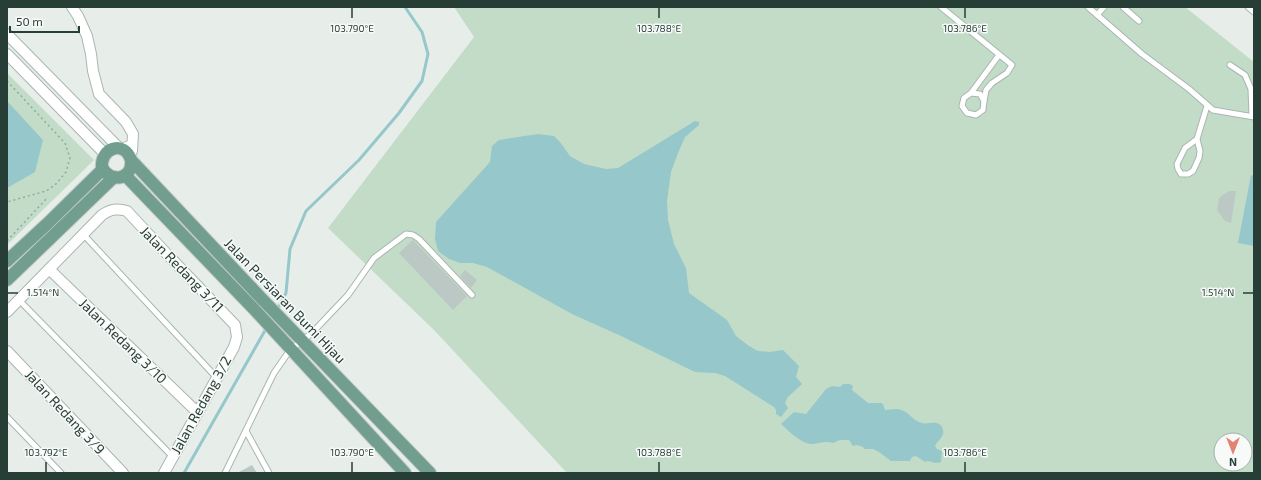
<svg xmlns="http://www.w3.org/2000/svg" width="1261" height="480" viewBox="0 0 1261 480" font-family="'Exo 2',sans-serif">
<rect width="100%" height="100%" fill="#e7eeea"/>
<g fill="#c2dcc8" fill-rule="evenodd">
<path d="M454 7H1185L1254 62V473H567L435 331 328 228 474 37ZM1221 440H1245V464H1221Z"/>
<polygon points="7,73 94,160 7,245"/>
</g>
<g fill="#96c7cb">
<polygon points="7,101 43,140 35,172 7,188"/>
<polygon points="695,121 699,122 699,125 685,137 678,153 671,172 667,201 668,220 674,244 686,268 689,293 727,320 736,336 749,346 758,351 770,352 783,350 799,366 796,377 802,384 788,397 785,403 788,408 781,417 776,414 776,410 774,407 725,376 715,373 695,372 621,336 572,314 487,267 473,263 460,263 449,259 438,251 435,239 436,222 490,162 492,146 499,140 538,134 554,136 560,142 570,156 584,164 606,169 618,168"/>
<polygon points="1251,175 1254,176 1254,246 1238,243"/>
<path d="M843 384H850L853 386 852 390 868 403H881L883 404 885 410C889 410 897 408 901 410 909 412 913 421 922 423 929 425 940 418 943 430 945 436 938 440 935 446L937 449 942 451 941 462C936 464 933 462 928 461L925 462 916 456 912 457 910 461H891L879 452 873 449H864L863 447 857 445 853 446 849 440H840L833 443C826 440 818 444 811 444 800 443 789 431 781 424L794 412 806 414 826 389 832 386 840 387Z"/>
</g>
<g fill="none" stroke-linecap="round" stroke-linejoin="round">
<g stroke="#96c7cb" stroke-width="3">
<polyline points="277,310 286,293 290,249 306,211 359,160 399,113 422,81 428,54 422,32 405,7"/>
<polyline points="184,473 267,327"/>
</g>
</g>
<g fill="#bcc8c3">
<polygon points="1230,191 1236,191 1231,223 1225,221 1217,210 1219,198 1224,194"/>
<polygon points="413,240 467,296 453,310 399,253"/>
<polygon points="465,270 477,280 471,288 460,276"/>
<polygon points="252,465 257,473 237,473"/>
</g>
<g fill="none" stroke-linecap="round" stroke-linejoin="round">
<g stroke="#aab6b0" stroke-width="7">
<g id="service">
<polyline points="941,7 1012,65 1007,73 992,83 986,90 984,101"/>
<polyline points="1088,7 1142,54 1189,89 1213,110 1254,117"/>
<polyline points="1123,7 1139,21"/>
<polyline points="1248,7 1254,12"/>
<polyline points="1097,15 1104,7"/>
<polyline points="1230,65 1245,75 1251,89 1252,116"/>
<polyline points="971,93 980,94 984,101 983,110 976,115 967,113 962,106 964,98 971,93 999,55"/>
<polyline points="1197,139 1200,151 1199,158 1193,171 1188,174 1181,174 1178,169 1177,164 1185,148 1197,139 1207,106"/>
<polyline points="83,234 217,378"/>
<polyline points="19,300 173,457"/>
<polyline points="7,417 61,473"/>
<polyline points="246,431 269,473"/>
<polyline points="225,473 274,373 290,350 312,333 348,295 374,258 406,234 413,235 419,239 472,295"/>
</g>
</g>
<g stroke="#aab6b0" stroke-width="12">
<g id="minor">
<polyline points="72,7 78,16 87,36 91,54 93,71 99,94 126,122 133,134 132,151"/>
<polyline points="7,34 120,149 122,149 132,145"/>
<polyline points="7,54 105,154"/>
<polyline points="49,269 197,412"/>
<path d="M7 312 102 215C111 209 117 208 127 211L165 252 235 325 237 337 234 347 164 473"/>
<polyline points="7,351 123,473"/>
</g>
</g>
<g stroke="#c3c9c7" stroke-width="14">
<g id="primary">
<path d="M131 160C133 179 112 184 102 168 100 147 125 140 131 160L261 298 430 473"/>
<polyline points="125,175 254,309 405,473"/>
<polyline points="7,261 47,224 103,169"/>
<polyline points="7,280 114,177"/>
</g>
</g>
<g stroke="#8bada0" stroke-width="1.5" stroke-dasharray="2 3" stroke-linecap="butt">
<polyline points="7,81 65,143 70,158 66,172 55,185 46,191 7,202"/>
<polyline points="7,241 48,197"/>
</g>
<use href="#service" stroke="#fff" stroke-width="5"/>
<use href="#minor" stroke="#fff" stroke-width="10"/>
<use href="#primary" stroke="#719e8f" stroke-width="12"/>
</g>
<path fill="none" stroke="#273e36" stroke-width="1.5" d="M352 8V18M659 8V18M965 8V18M8 293H18M1243 293H1253M46 462V472M352 462V472M659 462V472M965 462V472"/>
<g text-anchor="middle" stroke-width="3" stroke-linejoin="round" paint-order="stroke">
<g font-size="14" fill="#273e36" stroke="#f7faf8">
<text transform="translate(182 269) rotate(46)" y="5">Jalan Redang 3/11</text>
<text transform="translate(285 301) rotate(46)" y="5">Jalan Persiaran Bumi Hijau</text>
<text transform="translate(123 341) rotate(44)" y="5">Jalan Redang 3/10</text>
<text transform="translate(201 405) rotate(-61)" y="5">Jalan Redang 3/2</text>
<text transform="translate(65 412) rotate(47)" y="5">Jalan Redang 3/9</text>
</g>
</g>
<g font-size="10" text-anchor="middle" fill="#273e36" stroke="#f7faf8" stroke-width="3" stroke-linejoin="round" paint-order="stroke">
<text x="352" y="32">103.790°E</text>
<text x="659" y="32">103.788°E</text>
<text x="965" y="32">103.786°E</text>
<text x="1218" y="296">1.514°N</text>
<text x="43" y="296">1.514°N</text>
<text x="46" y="456">103.792°E</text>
<text x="352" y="456">103.790°E</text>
<text x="659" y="456">103.788°E</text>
<text x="965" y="456">103.786°E</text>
</g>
<rect width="1261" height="480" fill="none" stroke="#273e36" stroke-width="16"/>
<g transform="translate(1233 452) rotate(180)"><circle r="19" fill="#f7faf8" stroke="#a4afaa"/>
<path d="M0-3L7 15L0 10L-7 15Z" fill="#e28470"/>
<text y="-6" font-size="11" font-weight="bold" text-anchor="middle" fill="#273e36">N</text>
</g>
<path d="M10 26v6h69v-6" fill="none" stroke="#273e36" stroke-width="2"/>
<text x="16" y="26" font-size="12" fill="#273e36" stroke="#f7faf8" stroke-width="3" paint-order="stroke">50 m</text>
</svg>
